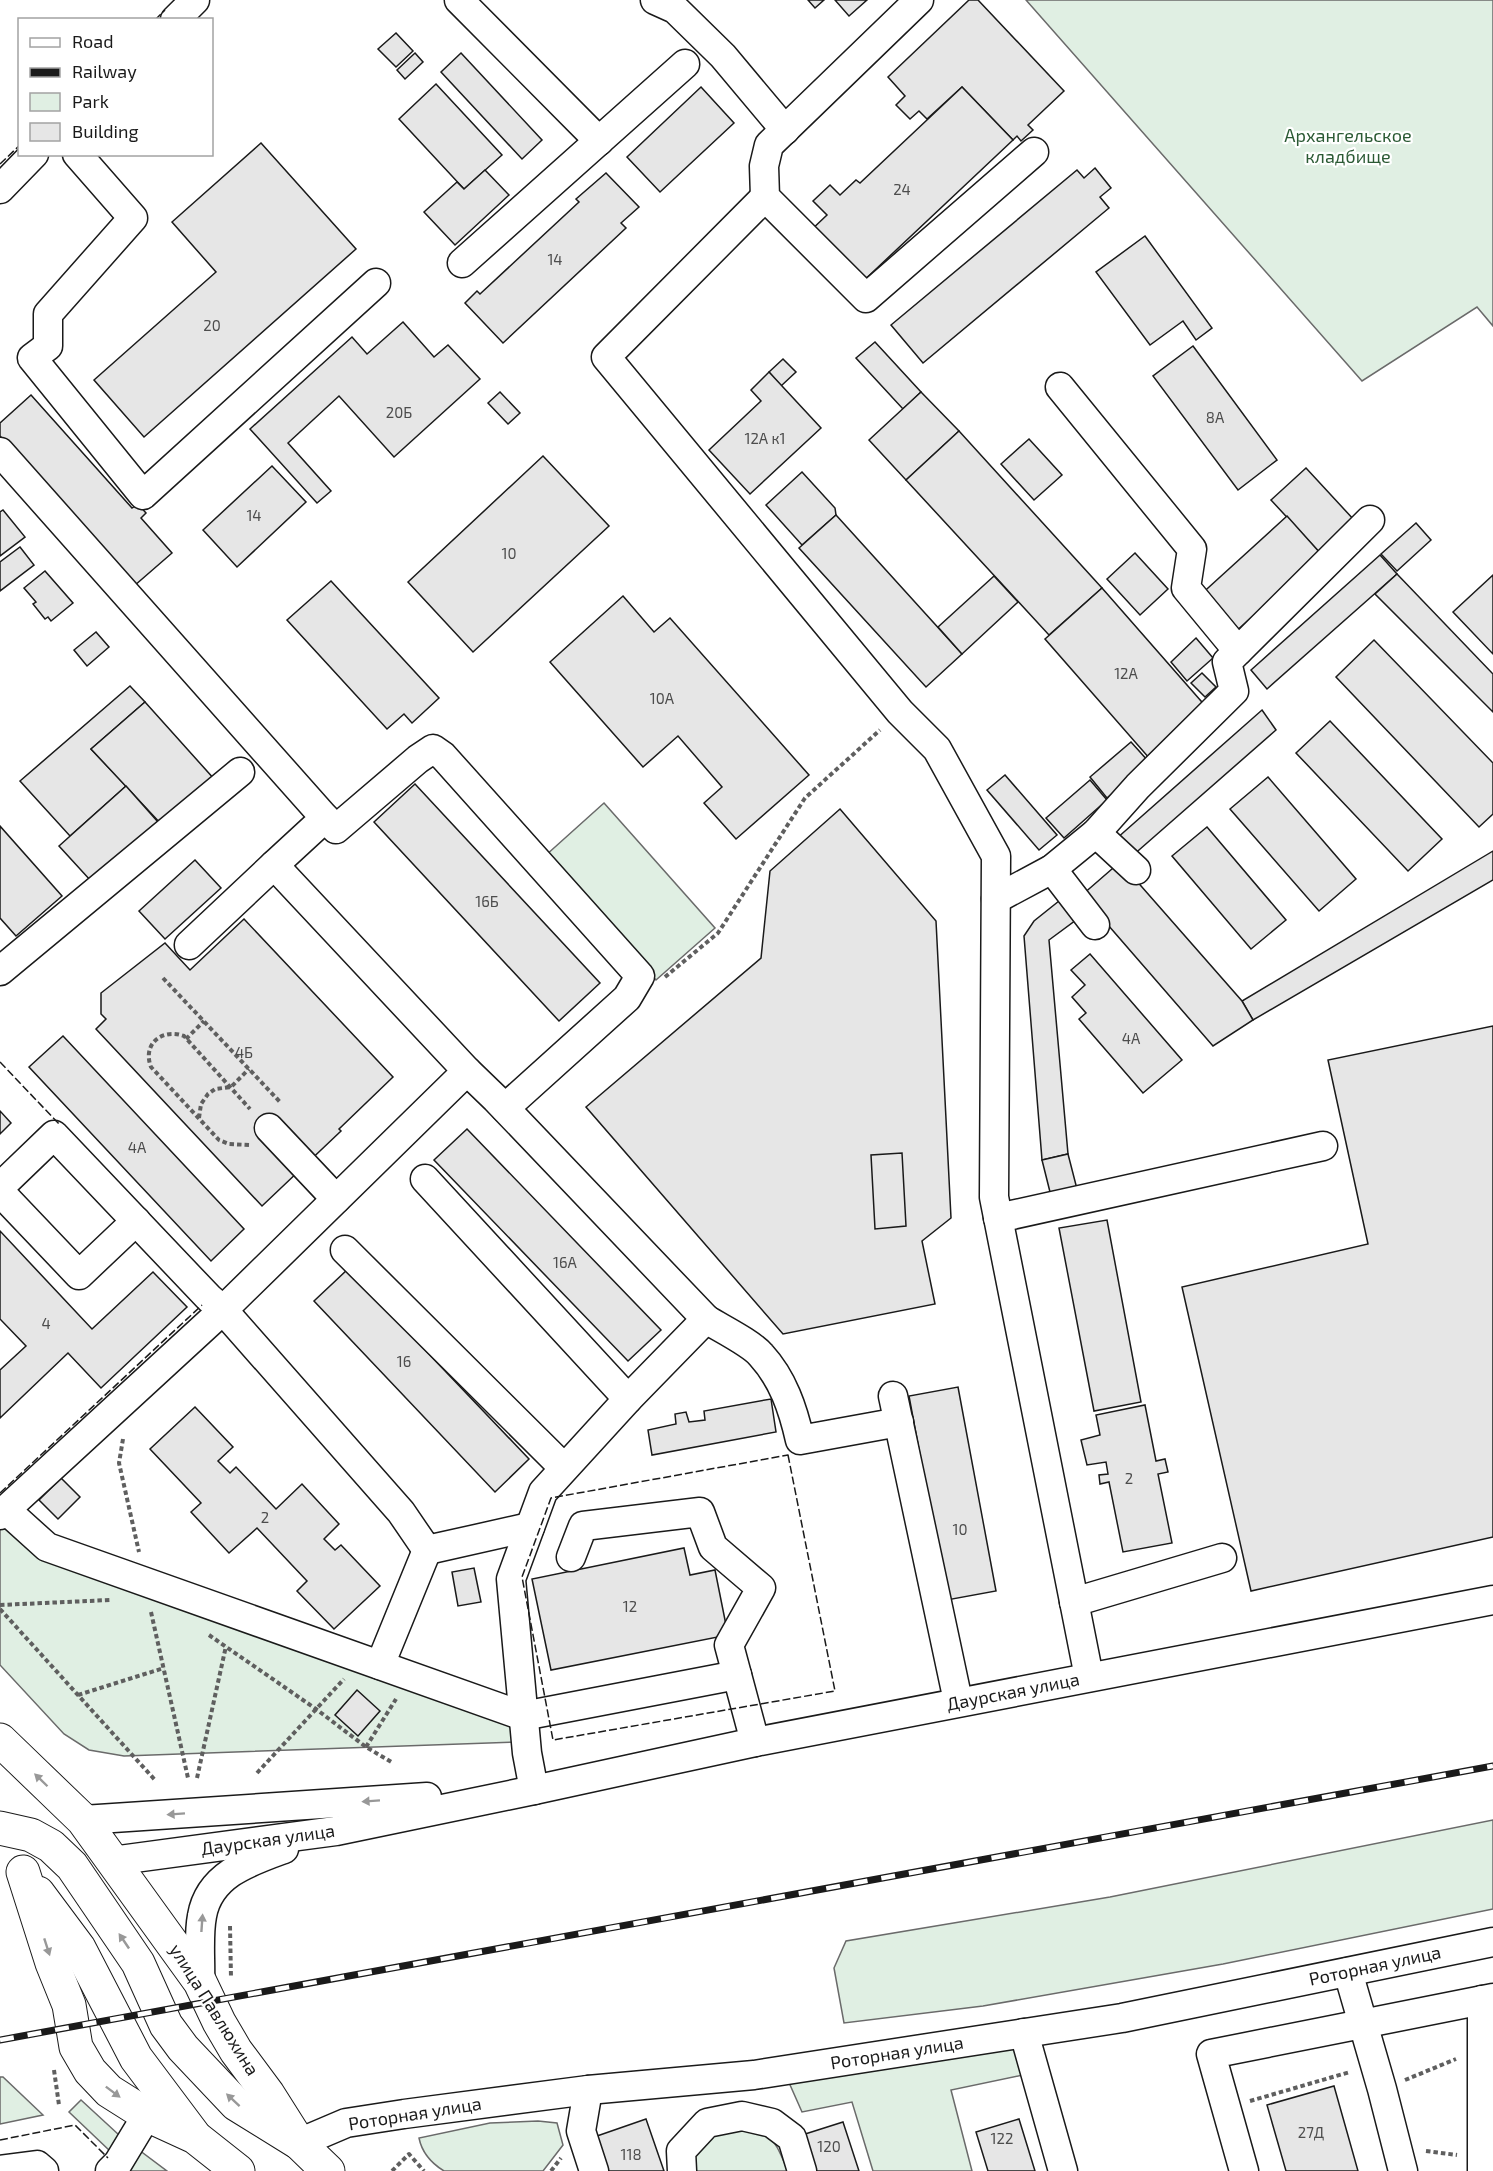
<svg xmlns="http://www.w3.org/2000/svg" width="1493" height="2171" viewBox="0 0 1493 2171" font-family="'Exo 2',sans-serif">
<rect width="100%" height="100%" fill="#fff"/>
<g fill="#e0efe3" stroke="#6a6a6a" stroke-width="1.5">
<polygon points="1026,0 1493,0 1493,326 1477,307 1362,381"/>
<polygon points="604,803 715,928 656,980 545,856"/>
<polygon points="9,1519 511,1720 514,1742 124,1756 89,1750 64,1734 0,1665 0,1527"/>
<polygon points="1493,1820 1493,1909 1223,1964 983,2006 844,2023 834,1968 846,1941 1110,1897"/>
<polygon points="1017,2042 1023,2075 951,2090 972,2171 873,2171 852,2102 802,2112 787,2078"/>
<polygon points="0,2077 3,2077 43,2115 0,2124"/>
<polygon points="81,2100 119,2135 167,2171 131,2171 69,2112"/>
<path d="M538 2121 557 2123 563 2145 543 2171H444C431 2163 422 2153 419 2138L490 2123Z"/>
<path d="M737 2128C774 2134 773 2137 788 2171H690L694 2154 713 2135Z"/>
</g>
<g fill="#e6e6e6" stroke="#1a1a1a" stroke-width="1.5">
<polygon points="808,0 824,0 815,8"/>
<polygon points="835,0 867,0 849,16"/>
<polygon points="969,0 978,0 1064,91 1028,125 1033,130 1021,141 1017,136 1013,140 962,87 927,119 919,111 910,119 896,105 905,96 888,77"/>
<polygon points="396,33 413,51 396,67 378,49"/>
<polygon points="415,53 423,62 405,79 397,70"/>
<polygon points="461,53 542,140 522,159 441,72"/>
<polygon points="436,84 502,155 464,189 399,119"/>
<polygon points="701,87 734,123 660,192 627,157"/>
<polygon points="962,87 1013,140 858,286 808,233 827,215 813,201 830,185 840,195 856,180 860,183"/>
<polygon points="261,143 356,249 144,437 94,380 216,272 172,222"/>
<polygon points="1095,168 1111,188 1100,197 1109,208 923,363 891,325 1077,170 1084,178"/>
<polygon points="485,170 509,195 455,245 424,212 457,182 464,189"/>
<polygon points="606,173 639,207 621,223 626,228 503,343 465,303 477,291 480,294 579,202 576,199"/>
<polygon points="1145,236 1212,328 1196,340 1183,321 1150,345 1096,272"/>
<polygon points="403,322 434,357 448,345 480,379 394,457 339,396 288,443 331,491 317,503 250,429 352,337 367,354"/>
<polygon points="875,342 921,392 903,409 856,358"/>
<polygon points="1193,346 1277,460 1238,490 1153,376"/>
<polygon points="783,359 796,372 781,386 769,372"/>
<polygon points="769,372 821,428 750,494 709,450 761,401 751,390"/>
<polygon points="500,392 520,413 508,424 488,403"/>
<polygon points="921,392 959,431 906,480 869,440"/>
<polygon points="31,395 132,508 138,504 146,513 141,518 172,553 134,586 0,436 0,423"/>
<polygon points="959,431 1102,588 1049,635 906,480"/>
<polygon points="1029,439 1062,475 1034,500 1001,464"/>
<polygon points="543,456 609,526 473,652 408,582"/>
<polygon points="272,466 306,502 237,567 203,530"/>
<polygon points="1306,468 1355,521 1320,553 1271,500"/>
<polygon points="802,472 835,508 836,515 802,545 766,505"/>
<polygon points="3,510 25,537 0,556 0,512"/>
<polygon points="836,515 962,654 926,687 799,548"/>
<polygon points="1287,516 1321,554 1232,635 1197,598"/>
<polygon points="1416,523 1431,540 1397,571 1381,554"/>
<polygon points="20,547 34,565 0,591 0,562"/>
<polygon points="1135,553 1168,589 1140,615 1107,579"/>
<polygon points="1380,555 1397,574 1267,689 1251,670"/>
<polygon points="45,571 73,603 51,621 48,617 45,619 33,604 36,602 24,588"/>
<polygon points="1397,574 1493,674 1493,712 1375,594"/>
<polygon points="1493,575 1493,654 1453,612"/>
<polygon points="994,576 1018,602 962,654 938,627"/>
<polygon points="331,581 439,698 412,723 404,714 387,729 287,620"/>
<polygon points="1102,588 1208,709 1150,759 1045,639"/>
<polygon points="623,596 654,632 670,618 809,775 736,839 704,803 722,787 678,736 643,767 550,662"/>
<polygon points="96,632 109,647 87,666 74,650"/>
<polygon points="1196,638 1213,658 1187,681 1171,662"/>
<polygon points="1374,640 1493,763 1493,814 1479,827 1336,677"/>
<polygon points="1202,673 1216,687 1205,697 1191,683"/>
<polygon points="130,686 145,702 91,749 126,786 70,836 20,781"/>
<polygon points="145,702 215,780 162,825 91,749"/>
<polygon points="1262,710 1276,730 1131,857 1116,839"/>
<polygon points="1330,721 1442,839 1408,871 1296,753"/>
<polygon points="1131,742 1149,762 1107,798 1090,777"/>
<polygon points="1005,775 1057,835 1039,850 987,790"/>
<polygon points="1268,777 1356,879 1319,911 1230,809"/>
<polygon points="1090,780 1107,800 1064,838 1046,818"/>
<polygon points="415,784 600,983 559,1021 374,822"/>
<polygon points="126,786 158,822 91,881 59,846"/>
<polygon points="840,809 936,921 951,1218 922,1241 935,1304 783,1334 586,1107 761,958 770,871"/>
<polygon points="0,826 62,896 16,936 0,918"/>
<polygon points="1207,827 1286,920 1251,949 1172,856"/>
<polygon points="1493,851 1493,880 1253,1020 1242,1001"/>
<polygon points="195,860 221,888 165,939 139,911"/>
<polygon points="1120,862 1242,1001 1253,1020 1213,1046 1082,895"/>
<polygon points="1064,897 1080,917 1049,940 1068,1154 1042,1160 1024,936 1034,921"/>
<polygon points="244,919 393,1077 339,1129 341,1131 262,1206 96,1029 106,1019 101,1014 101,993 165,943 190,970"/>
<polygon points="1090,954 1182,1060 1143,1093 1079,1019 1086,1013 1072,997 1085,985 1071,970"/>
<polygon points="1493,1026 1493,1537 1251,1591 1182,1287 1368,1244 1328,1060"/>
<polygon points="63,1036 244,1229 211,1261 29,1067"/>
<polygon points="0,1111 11,1123 0,1134"/>
<polygon points="467,1129 661,1330 628,1361 434,1160"/>
<polygon points="902,1153 906,1226 875,1229 871,1155"/>
<polygon points="1068,1154 1077,1189 1051,1196 1042,1160"/>
<polygon points="1107,1220 1141,1402 1094,1411 1059,1228"/>
<polygon points="0,1231 92,1329 153,1272 187,1307 101,1388 68,1353 0,1418 0,1370 26,1346 0,1319"/>
<polygon points="348,1269 529,1459 495,1492 314,1301"/>
<polygon points="958,1387 996,1591 947,1600 909,1396"/>
<polygon points="771,1399 776,1432 652,1455 648,1430 676,1424 675,1414 686,1412 689,1422 705,1420 704,1411"/>
<polygon points="1145,1405 1156,1461 1165,1459 1168,1472 1158,1474 1172,1543 1123,1552 1109,1482 1100,1484 1099,1475 1108,1474 1106,1462 1087,1465 1081,1440 1100,1435 1096,1415"/>
<polygon points="195,1407 233,1447 218,1461 230,1473 236,1467 276,1509 302,1484 339,1524 324,1539 335,1550 341,1545 380,1586 334,1629 297,1591 307,1581 257,1528 229,1553 191,1512 201,1503 150,1449"/>
<polygon points="61,1478 80,1497 58,1519 39,1500"/>
<polygon points="684,1548 690,1575 715,1570 728,1635 551,1670 532,1579"/>
<polygon points="474,1568 481,1602 458,1606 452,1572"/>
<polygon points="357,1690 380,1711 358,1736 335,1715"/>
<polygon points="1334,2086 1358,2171 1286,2171 1267,2105"/>
<polygon points="646,2119 664,2171 608,2171 597,2136"/>
<polygon points="1019,2119 1035,2171 988,2171 976,2132"/>
<polygon points="843,2122 859,2171 814,2171 802,2135"/>
</g>
<g fill="none" stroke-linecap="round" stroke-linejoin="round">
<g stroke="#1a1a1a" stroke-width="31">
<g id="minor">
<polyline points="459,0 599,141"/>
<polyline points="655,0 675,9 723,56 785,130"/>
<polyline points="919,0 769,145 764,166 765,197 866,298 1034,152"/>
<polyline points="175,20 195,0"/>
<polyline points="77,154 133,218 48,314 48,346 32,358 143,495 376,283"/>
<polyline points="0,189 34,154"/>
<polyline points="765,197 606,357 900,712 937,749 996,856 994,1197 1089,1677"/>
<polyline points="462,263 685,64"/>
<polyline points="1060,387 1192,549 1186,588 1238,651"/>
<polyline points="0,452 325,818 274,865 467,1071 223,1310 0,1515"/>
<polyline points="325,818 336,829 418,759 433,749 443,756 640,976 627,998 505,1108"/>
<polyline points="1096,833 1136,870"/>
<polyline points="1052,869 1095,925"/>
<polyline points="996,899 1052,869 1096,833 1138,786 1234,691 1227,662 1370,520"/>
<polyline points="189,945 274,865"/>
<polyline points="0,971 240,772"/>
<polyline points="467,1071 496,1099 706,1319 628,1399 543,1492 511,1579 527,1753 534,1790"/>
<polyline points="269,1128 336,1199"/>
<polyline points="425,1179 628,1399"/>
<polyline points="0,1187 54,1135 209,1298 223,1310 401,1512 427,1550 530,1527"/>
<polyline points="0,1192 79,1275 136,1221"/>
<polyline points="998,1218 1323,1146"/>
<polyline points="345,1250 564,1468"/>
<path d="M706 1319C720 1328 751 1343 761 1355 783 1379 793 1409 800 1440L899 1422"/>
<polyline points="893,1396 958,1701"/>
<polyline points="6,1510 47,1547 523,1716 737,1675"/>
<polyline points="571,1557 583,1526 700,1512 713,1547 761,1588 729,1645 755,1742"/>
<polyline points="1074,1602 1222,1558"/>
<polyline points="380,1665 427,1550"/>
<polyline points="83,1820 427,1797"/>
<polyline points="112,1861 336,1831 534,1790 755,1742 1493,1600"/>
<polyline points="1348,1972 1382,2089 1403,2171"/>
<path d="M200 1982C201 1962 198 1936 202 1916 209 1875 248 1862 284 1849"/>
<polyline points="1024,2033 1063,2171"/>
<polyline points="588,2090 581,2131 594,2171"/>
<polyline points="299,2143 346,2123 404,2114 588,2090 754,2075 1122,2018 1493,1942"/>
<polyline points="0,2170 37,2165 44,2171"/>
<polyline points="110,2171 118,2163 147,2115"/>
<polyline points="682,2171 681,2151 707,2123 742,2116 772,2123 792,2138 802,2171"/>
<polyline points="1244,2171 1211,2054 1493,1998"/>
<polyline points="1482,2171 1482,2000"/>
</g>
</g>
<g stroke="#1a1a1a" stroke-width="35">
<g id="major">
<polyline points="0,1740 83,1820 200,1982 219,2022 236,2051 268,2094 299,2143"/>
<polyline points="0,1828 31,1835 51,1846 72,1866 138,1963 166,2025 183,2048 236,2104 299,2143 328,2171"/>
<polyline points="23,1872 52,1963 69,2005 76,2047 90,2071 109,2091 147,2115 195,2137 238,2171"/>
<polyline points="38,1893 79,1948 136,2058 193,2134"/>
</g>
</g>
<g stroke="#5f5f5f" stroke-width="4" stroke-dasharray="4.5 3" stroke-linecap="butt">
<polyline points="665,977 718,933 805,798 880,730"/>
<polyline points="163,978 281,1103"/>
<polyline points="186,1039 204,1021"/>
<polyline points="199,1118 201,1104 208,1094 215,1089 231,1087 249,1069"/>
<path d="M249 1145 229 1144 219 1140 151 1067C142 1044 162 1028 184 1036L250 1109"/>
<polyline points="123,1439 119,1463 139,1552"/>
<polyline points="0,1605 110,1600"/>
<polyline points="0,1609 155,1780"/>
<polyline points="151,1612 188,1778"/>
<polyline points="209,1635 316,1709 366,1747 393,1763"/>
<polyline points="78,1695 164,1668"/>
<polyline points="366,1747 396,1699"/>
<polyline points="257,1773 344,1679"/>
<polyline points="197,1778 226,1646"/>
<polyline points="230,1926 231,1978"/>
<polyline points="54,2070 59,2105"/>
<polyline points="1405,2080 1456,2059"/>
<polyline points="1250,2101 1350,2072"/>
<polyline points="1426,2151 1457,2155"/>
<polyline points="392,2171 409,2154 424,2171"/>
<polyline points="551,2171 561,2158"/>
</g>
<use href="#minor" stroke="#fff" stroke-width="28"/>
<use href="#major" stroke="#fff" stroke-width="33"/>
<g stroke="#1a1a1a" stroke-width="7">
<polyline id="rail" points="0,2040 1493,1766"/>
</g>
<use href="#rail" stroke="#fff" stroke-width="4.5" stroke-dasharray="14" stroke-linecap="butt"/>
<g stroke="#1a1a1a" stroke-width="1.5" stroke-dasharray="8 3" stroke-linecap="butt">
<polyline points="155,20 165,10"/>
<polyline points="0,164 20,145"/>
<polyline points="0,1062 59,1124"/>
<polygon points="788,1455 835,1691 553,1740 522,1577 551,1498"/>
<polyline points="0,1493 202,1305"/>
<polyline points="0,2140 75,2125 108,2158"/>
</g>
</g>
<defs><path id="oneway-solid" d="M-6-.8H1V-3.2L6.5 0L1 3.2V.8H-6Z" transform="scale(1.5)"/></defs>
<g fill="#989898">
<use href="#oneway-solid" transform="translate(41 1780) rotate(-136)"/>
<use href="#oneway-solid" transform="translate(371 1801) rotate(176)"/>
<use href="#oneway-solid" transform="translate(176 1814) rotate(176)"/>
<use href="#oneway-solid" transform="translate(202 1923) rotate(-86)"/>
<use href="#oneway-solid" transform="translate(124 1941) rotate(-124)"/>
<use href="#oneway-solid" transform="translate(47 1947) rotate(72)"/>
<use href="#oneway-solid" transform="translate(113 2092) rotate(37)"/>
<use href="#oneway-solid" transform="translate(233 2100) rotate(-137)"/>
</g>
<g text-anchor="middle" stroke-width="4.5" stroke-linejoin="round" paint-order="stroke">
<g font-size="15" fill="#4d4d4d">
<text x="902" y="195">24</text>
<text x="555" y="265">14</text>
<text x="212" y="331">20</text>
<text x="399" y="418">20Б</text>
<text x="1215" y="423">8А</text>
<text x="765" y="444">12А к1</text>
<text x="254" y="521">14</text>
<text x="509" y="559">10</text>
<text x="1126" y="679">12А</text>
<text x="662" y="704">10А</text>
<text x="487" y="907">16Б</text>
<text x="1131" y="1044">4А</text>
<text x="244" y="1058">4Б</text>
<text x="137" y="1153">4А</text>
<text x="565" y="1268">16А</text>
<text x="46" y="1329">4</text>
<text x="404" y="1367">16</text>
<text x="1129" y="1484">2</text>
<text x="265" y="1523">2</text>
<text x="960" y="1535">10</text>
<text x="630" y="1612">12</text>
<text x="1311" y="2138">27Д</text>
<text x="1002" y="2144">122</text>
<text x="829" y="2152">120</text>
<text x="631" y="2160">118</text>
</g>
<g font-size="18" fill="#2b5a34" stroke="#fff">
<text x="1348" y="142">Архангельское<tspan x="1348" dy="21">кладбище</tspan></text>
</g>
<g font-size="18" fill="#1a1a1a" stroke="#fff">
<text transform="translate(1013 1692) rotate(-11)" y="6">Даурская улица</text>
<text transform="translate(268 1840) rotate(-8)" y="6">Даурская улица</text>
<text transform="translate(1375 1966) rotate(-12)" y="6">Роторная улица</text>
<text transform="translate(214 2010) rotate(58)" y="6">улица Павлюхина</text>
<text transform="translate(897 2053) rotate(-9)" y="6">Роторная улица</text>
<text transform="translate(415 2114) rotate(-9)" y="6">Роторная улица</text>
</g>
</g>
<rect x="18" y="18" width="195" height="138" fill="#ffffff" stroke="#a3a3a3" stroke-width="1.5"/>
<rect x="30" y="38" width="30" height="9" fill="#ffffff" stroke="#a3a3a3" stroke-width="1.5"/>
<text x="72" y="48" font-size="18" fill="#1a1a1a">Road</text>
<rect x="30" y="68" width="30" height="9" fill="#1a1a1a" stroke="#a3a3a3" stroke-width="1.5"/>
<text x="72" y="78" font-size="18" fill="#1a1a1a">Railway</text>
<rect x="30" y="93" width="30" height="18" fill="#e0efe3" stroke="#a3a3a3" stroke-width="1.5"/>
<text x="72" y="108" font-size="18" fill="#1a1a1a">Park</text>
<rect x="30" y="123" width="30" height="18" fill="#e6e6e6" stroke="#a3a3a3" stroke-width="1.5"/>
<text x="72" y="138" font-size="18" fill="#1a1a1a">Building</text>
</svg>
